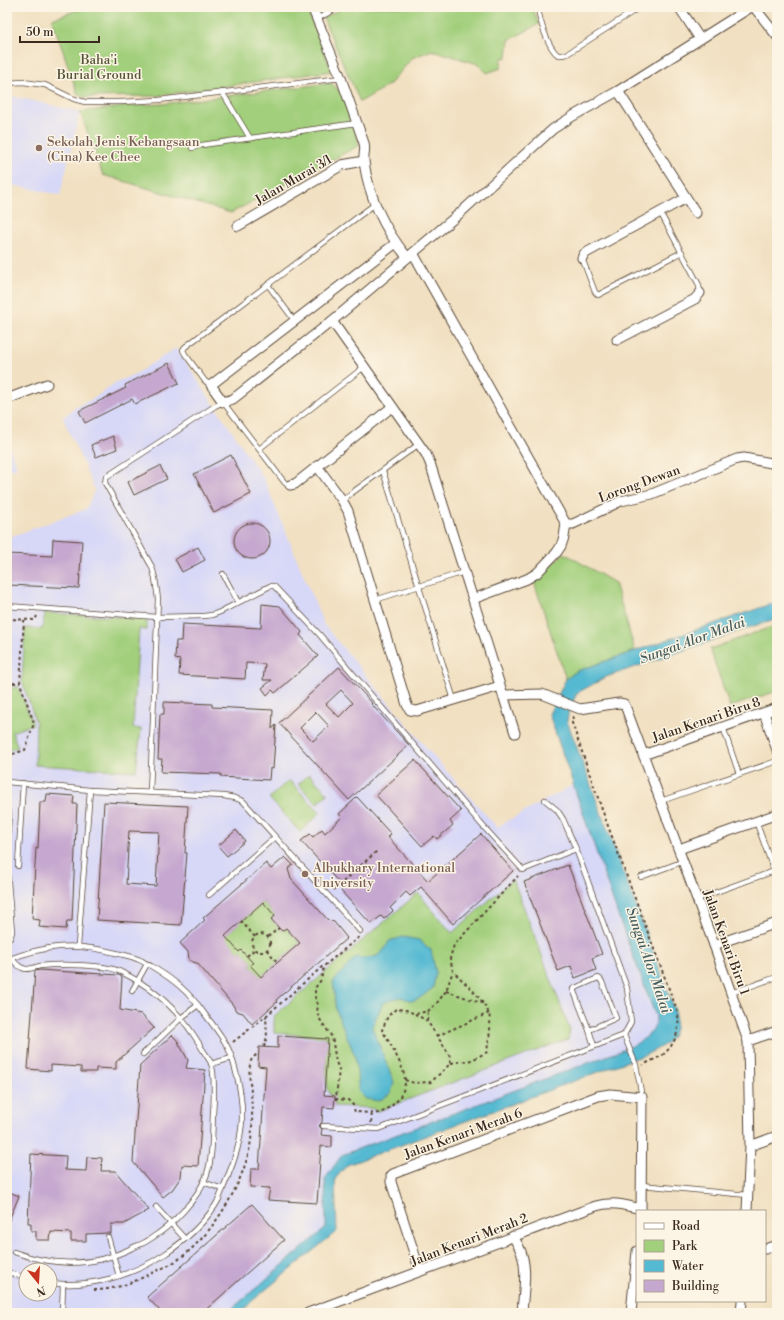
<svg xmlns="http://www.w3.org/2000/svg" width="784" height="1320" viewBox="0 0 784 1320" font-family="'Libre Bodoni',serif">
<rect width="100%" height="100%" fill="#fcf5e5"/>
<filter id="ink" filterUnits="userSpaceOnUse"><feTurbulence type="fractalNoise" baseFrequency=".025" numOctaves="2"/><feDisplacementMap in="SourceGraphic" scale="8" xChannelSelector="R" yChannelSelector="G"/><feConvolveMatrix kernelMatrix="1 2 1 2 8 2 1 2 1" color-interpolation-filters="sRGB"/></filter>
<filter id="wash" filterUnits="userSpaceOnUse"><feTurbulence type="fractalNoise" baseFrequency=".012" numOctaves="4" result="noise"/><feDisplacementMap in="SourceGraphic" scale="16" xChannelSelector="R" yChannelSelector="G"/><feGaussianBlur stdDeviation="0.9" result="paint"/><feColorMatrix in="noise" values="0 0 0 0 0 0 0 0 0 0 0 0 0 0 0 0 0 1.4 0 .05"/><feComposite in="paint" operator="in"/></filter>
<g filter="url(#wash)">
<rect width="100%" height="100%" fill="#f1e0c1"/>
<g fill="#d7d7f8" fill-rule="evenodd">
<polygon points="7,95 80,112 60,195 7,184"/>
<path d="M176 348 264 479 324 625 435 758 497 827 573 785 620 921 656 1017V1022L654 1028 642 1040 628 1048 342 1155 325 1179 326 1228 227 1313H7V538L86 509 95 490 63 418 76 406 93 399 116 382 137 373ZM26 1270H50V1294H26Z"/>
<polygon points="7,440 17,467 7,471"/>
</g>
<g fill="#a2cf7c" stroke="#6e7c4d">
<polygon points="86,7 306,7 332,71 155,96 85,97 78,95 52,19"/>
<polygon points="345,7 532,7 539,24 509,40 507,57 501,59 501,68 487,73 478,64 432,50 412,58 390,84 360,102 323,18"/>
<polygon points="331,83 342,93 360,145 231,213 103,175 80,112 129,106 162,104"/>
<polygon points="564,553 615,583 635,651 577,671 566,679 534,582"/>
<polygon points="45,613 139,618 147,621 147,630 139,629 133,728 141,729 136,771 35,765 36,723 22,681 25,628 42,629"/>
<polygon points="777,625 777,691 730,707 710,649"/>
<polygon points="18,686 33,724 12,732 18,747 7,751 7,690"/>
<polygon points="309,774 328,794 317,804 298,784"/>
<polygon points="289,780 320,813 300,832 269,798"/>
<polygon points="513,879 570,1030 568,1039 378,1111 370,1108 335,1106 327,1089 326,1037 274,1033 274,1016 418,893 452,933"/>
<polygon points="263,902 275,916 271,919 282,931 286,928 300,943 261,977 250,965 253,963 241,950 239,952 221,939"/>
</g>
<g fill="#54b9d2" stroke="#487278">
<path d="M777 602V618L606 677 577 693 569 710 567 721 675 1011C678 1038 670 1043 647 1054L347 1165 335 1179 337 1231 252 1301 241 1313H227L326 1228 325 1179 342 1155 628 1048C640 1042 657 1033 656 1017L620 921 549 714 566 679 577 671Z"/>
<path d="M403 937 419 940 431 950 436 973 433 988 420 998 412 1001 400 997 383 1003 372 1027 394 1082 391 1093 379 1101 366 1099 359 1092 355 1056 336 1010 333 982 356 957C372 960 382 957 389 941Z"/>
</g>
<g id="blocks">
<g fill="#c6a7cf" fill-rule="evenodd">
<polygon points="169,363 179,383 135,404 132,399 85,423 79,411 126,388 125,385"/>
<polygon points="113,436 117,449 96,457 91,445"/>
<polygon points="231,455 251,494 214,513 194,474"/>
<polygon points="160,466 167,479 134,495 128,482"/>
<circle cx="252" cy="541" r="18"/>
<polygon points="53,539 82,541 79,588 7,585 7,554 52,556"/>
<polygon points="198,547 205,560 182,572 175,559"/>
<polygon points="262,604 280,606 302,632 300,635 318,656 275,693 272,690 267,695 262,688 272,680 263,680 265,664 246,663 245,679 179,675 180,660 175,659 176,641 181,641 182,624 261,628"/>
<path d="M339 667 372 703 371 704 409 745 349 800 279 723ZM341 690 353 703 339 717 326 704ZM316 712 329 726 313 741 300 728Z"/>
<polygon points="164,702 212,704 212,707 273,710 272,729 276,725 273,769 270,768 269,780 221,777 221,774 161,772 162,759 158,759 160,714 164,714"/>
<polygon points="415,760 461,811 450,821 453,825 437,839 434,836 422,846 376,795"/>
<polygon points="47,794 74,796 73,804 77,804 72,921 67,921 66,929 39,927 40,920 32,919 36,848 38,848 40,802 46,802"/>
<polygon points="357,797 391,834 388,837 428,881 481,834 513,871 453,924 421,887 410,896 406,892 390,908 393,911 384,919 381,916 371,924 341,891 344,888 301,841 310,834 313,837 322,829 325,833 342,817 339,814"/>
<path d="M104 802 188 806 185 853H187L181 925 97 920ZM129 831 159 832 156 886 126 884Z"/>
<polygon points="236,830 245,841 227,856 218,846"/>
<path d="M285 857 293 865 288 869 291 879 328 920 334 922 347 938 276 1000 277 1002 252 1024 243 1013 236 1011 233 1005 197 963 193 962 189 960 188 952 180 943 205 920 203 918 266 863 271 869ZM263 902 275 916 271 919 279 928 282 931 286 928 300 943 261 977 250 965 253 963 241 950 239 952 225 936Z"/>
<polygon points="568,865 602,954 592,958 596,970 575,978 571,966 558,971 524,882"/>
<polygon points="39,970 119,975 122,977 120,1010 141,1014 154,1028 116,1062 116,1069 96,1068 96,1072 81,1072 81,1067 51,1065 51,1071 28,1069 35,971"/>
<polygon points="172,1035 177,1040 188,1060 186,1068 205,1070 198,1166 182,1165 181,1177 172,1190 163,1197 133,1162 140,1065"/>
<polygon points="278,1036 328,1039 324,1095 335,1096 334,1108 323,1107 322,1122 319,1126 322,1129 321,1135 332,1136 332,1147 321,1146 317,1203 268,1200 270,1188 250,1187 251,1169 259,1169 266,1067 258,1066 259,1047 278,1048"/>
<polygon points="31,1154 66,1156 65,1170 86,1171 87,1157 102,1158 101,1171 115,1171 149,1210 124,1224 111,1224 111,1234 109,1233 86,1234 86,1241 71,1241 71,1233 51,1232 50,1240 36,1240 36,1231 31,1231 31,1223 28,1223"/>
<polygon points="7,1191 19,1196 7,1225"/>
<polygon points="252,1204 284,1240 202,1313 162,1313 147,1297"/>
</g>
</g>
</g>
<g filter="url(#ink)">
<use href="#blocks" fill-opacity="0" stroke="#564536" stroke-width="1"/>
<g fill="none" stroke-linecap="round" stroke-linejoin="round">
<g stroke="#564536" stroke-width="6">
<g id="lane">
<path d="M538 7C539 19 548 48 558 55H562L567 54 640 7"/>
<polyline points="317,19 339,7"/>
<polyline points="7,83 23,82 45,85 74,99 85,102 121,102 159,100 341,78"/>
<polyline points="222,92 250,138"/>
<polyline points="192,148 202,145 357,123"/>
<polyline points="660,212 699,285 700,293"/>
<polyline points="582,258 595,292 598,295 682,252"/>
<polyline points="268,285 294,320"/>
<polyline points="211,385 205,381 185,354 183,350 185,347 375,204"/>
<polyline points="259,449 364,367"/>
<polyline points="383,471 454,700"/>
<polyline points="342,500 419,444"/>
<polyline points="223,574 238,602"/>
<polyline points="375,600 464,572"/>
<polyline points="7,606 157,617 204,616 212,615 220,612 270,586 274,586 319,634 482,825 523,870 576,849"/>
<polyline points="723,727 739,774"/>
<polyline points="7,782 90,790 224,796 235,798 243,801 360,931"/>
<polyline points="150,792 158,599 155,578 152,567 105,483 106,477 215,406 223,402 285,483 290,485"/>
<polyline points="545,800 557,810 563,819 576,849 627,988 631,1022 624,1035 636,1065 642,1097"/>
<polyline points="661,801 777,761"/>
<polyline points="7,809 9,814 7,842"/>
<polyline points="756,821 774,871"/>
<polyline points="18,866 23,783"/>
<polyline points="7,869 12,932 10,938 7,940"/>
<polyline points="641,877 684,861"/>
<polyline points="209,895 275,837"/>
<polyline points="697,899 777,870"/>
<polyline points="78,946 90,790"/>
<path d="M12 958C15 963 19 968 26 969 30 969 36 967 40 966 57 964 107 964 121 972 155 988 181 1013 200 1045 203 1051 208 1057 211 1063 215 1073 214 1102 213 1114 212 1134 213 1155 207 1174 199 1198 172 1226 150 1239 145 1243 139 1245 134 1247 95 1267 55 1267 14 1252"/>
<path d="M7 960C46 945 75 942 116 953 123 955 131 956 137 959 142 960 146 964 151 966 174 980 188 991 204 1013 212 1024 221 1034 227 1046 232 1055 234 1065 237 1076 246 1113 243 1140 228 1176 225 1183 222 1191 219 1199 208 1220 185 1241 165 1254 132 1276 90 1288 50 1283"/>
<polygon points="598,978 600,979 602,982 616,1018 589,1030 573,989"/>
<polyline points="132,991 147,964"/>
<polyline points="731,993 777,977"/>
<polyline points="589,1030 594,1046"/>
<polyline points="143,1054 181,1018 198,1005"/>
<polyline points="211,1064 232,1058"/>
<polyline points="323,1126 379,1129 624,1035"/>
<polyline points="203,1182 223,1189"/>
<polyline points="641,1185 748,1195"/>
<polyline points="156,1207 185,1239"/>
<polyline points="108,1237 119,1276"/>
<polyline points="7,1272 26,1278"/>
<polyline points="62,1313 63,1285"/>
</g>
</g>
<g stroke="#564536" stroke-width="11">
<g id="street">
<path d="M312 7 341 78 364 143C366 150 363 155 364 162 369 197 385 230 407 257"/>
<polyline points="679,7 700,39"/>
<polyline points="754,7 777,36"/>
<polyline points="618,91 696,213"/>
<polyline points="238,226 342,165 364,161"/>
<polyline points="396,243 211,385 223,402 233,399 332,321 413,253 460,213 553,129 573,116 618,91 751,7"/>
<polyline points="413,253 566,524"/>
<polyline points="582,258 584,254 686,198"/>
<polyline points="332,321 426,454 430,463 515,733"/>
<polyline points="617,340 695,299 700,293"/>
<polyline points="7,399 47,384"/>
<polyline points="317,466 342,500 348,511 407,705 410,710 417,711 500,686"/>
<polyline points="290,485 295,484 392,407"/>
<polyline points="473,599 527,579 537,573 557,552 561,546 564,537 566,524 573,524 621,501 652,494 737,459 744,458 777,464"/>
<polyline points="503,695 542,694 580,709 619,703 624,704 626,708 714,945 748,1041 750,1146 747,1211"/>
<polyline points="764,713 777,750"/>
<polyline points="643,755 777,708"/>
<polyline points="679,849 777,814"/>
<polyline points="714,945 777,923"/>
<polyline points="748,1041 777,1031"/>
<polyline points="750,1146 777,1136"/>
<path d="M513 1236C515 1240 517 1243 519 1247 529 1267 523 1292 522 1313"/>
<polyline points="765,1249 777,1245"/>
<polyline points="420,1271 391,1182 391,1176 393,1174 598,1096 610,1094 642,1097 641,1211"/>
<path d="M308 1313 596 1206C611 1201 625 1205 641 1209"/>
<polyline points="631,1313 637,1251"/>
<polyline points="741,1313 742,1301"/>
</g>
</g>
<g stroke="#564536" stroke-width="2" stroke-dasharray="3 3" stroke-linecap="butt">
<polyline points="7,619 35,620 37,616"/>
<polyline points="7,683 20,683"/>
<path d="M573 716 572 723 605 818 678 1013C679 1027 678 1039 667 1051 662 1057 650 1061 643 1065"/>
<polyline points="7,756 25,750 34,723 20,683 24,620"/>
<polyline points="334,890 378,850"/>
<polyline points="241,921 255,937"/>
<circle cx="261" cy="943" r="9"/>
<polyline points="268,937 279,928"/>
<path d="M359 937 324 966 321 980 315 988V997L318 1005 317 1012 319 1018 332 1037 336 1062 339 1069 336 1099 348 1100 353 1105 355 1112C360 1112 376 1114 379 1113 386 1111 390 1107 395 1103 400 1098 405 1089 405 1081 405 1068 389 1042 382 1030L388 1016 396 1009 406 1010 415 1014 428 1011 437 1003 446 991 453 971 450 958 454 945 518 876"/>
<polyline points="267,950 278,963"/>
<polyline points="247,956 255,949"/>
<polyline points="446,991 485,1004"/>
<polyline points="427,1021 428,1011"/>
<polyline points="437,1036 489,1013"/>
<polyline points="233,1042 266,1016 323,966"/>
<polyline points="264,1047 267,1037 266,1016"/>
<path d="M451 1063 472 1060 487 1052C488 1042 491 1031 490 1021 490 1003 465 984 453 971"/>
<polyline points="405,1080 414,1083 431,1082 451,1063 449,1054 427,1021 415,1014"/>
<polyline points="371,1123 372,1112"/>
<path d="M94 1290C112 1290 129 1284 146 1276 156 1271 166 1267 176 1261 212 1237 245 1183 251 1140 253 1124 252 1108 251 1092 250 1082 248 1071 251 1061 252 1058 256 1055 259 1053"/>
</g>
<use href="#lane" stroke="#fff" stroke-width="4.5"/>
<use href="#street" stroke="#fff" stroke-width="9"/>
</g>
</g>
<g fill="#8d6e63" stroke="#fcf5e5" stroke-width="1.5">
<circle cx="39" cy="148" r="4"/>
<circle cx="305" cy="874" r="4"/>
</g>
<g text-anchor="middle" stroke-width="3" stroke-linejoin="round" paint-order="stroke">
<g font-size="13" fill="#555336" stroke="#fcf5e5">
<text x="99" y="64">Baha'i<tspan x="99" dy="15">Burial Ground</tspan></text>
</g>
<g font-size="13" fill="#785e54" stroke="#fcf5e5" text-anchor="start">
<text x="47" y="146">Sekolah Jenis Kebangsaan<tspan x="47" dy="15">(Cina) Kee Chee</tspan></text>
<text x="313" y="872">Albukhary International<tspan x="313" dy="15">University</tspan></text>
</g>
<g font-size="13" fill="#3b2a1e" stroke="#fcf5e5">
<text transform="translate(293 179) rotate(-30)" y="5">Jalan Murai 3/1</text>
<text transform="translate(639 483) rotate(-20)" y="5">Lorong Dewan</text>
<text transform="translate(706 719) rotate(-19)" y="5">Jalan Kenari Biru 8</text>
<text transform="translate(727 942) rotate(70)" y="5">Jalan Kenari Biru 1</text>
<text transform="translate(463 1133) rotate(-20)" y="5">Jalan Kenari Merah 6</text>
<text transform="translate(469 1239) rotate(-21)" y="5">Jalan Kenari Merah 2</text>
</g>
<g font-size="14" font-style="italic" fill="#445c5d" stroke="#fcf5e5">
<text transform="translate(692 640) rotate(-20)" y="5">Sungai Alor Malai</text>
<text transform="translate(649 960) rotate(71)" y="5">Sungai Alor Malai</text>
</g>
</g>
<rect width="784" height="1320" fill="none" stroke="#fcf5e5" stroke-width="24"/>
<rect x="636" y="1210" width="130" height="92" fill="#fcf5e5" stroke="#afa495"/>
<rect x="644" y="1223" width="20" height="6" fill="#ffffff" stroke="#afa495"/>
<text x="672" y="1230" font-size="12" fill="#3b2a1e">Road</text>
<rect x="644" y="1240" width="20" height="12" fill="#a2cf7c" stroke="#afa495"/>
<text x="672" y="1250" font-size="12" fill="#3b2a1e">Park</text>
<rect x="644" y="1260" width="20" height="12" fill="#54b9d2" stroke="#afa495"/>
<text x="672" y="1270" font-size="12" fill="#3b2a1e">Water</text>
<rect x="644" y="1280" width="20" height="12" fill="#c6a7cf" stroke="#afa495"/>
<text x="672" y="1290" font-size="12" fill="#3b2a1e">Building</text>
<g transform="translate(38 1282) rotate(162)"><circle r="19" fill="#fcf5e5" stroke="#afa495"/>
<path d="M0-3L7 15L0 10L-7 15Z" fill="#c8321e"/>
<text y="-6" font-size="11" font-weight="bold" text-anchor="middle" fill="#3b2a1e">N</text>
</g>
<path d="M20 36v6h79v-6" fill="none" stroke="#3b2a1e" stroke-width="2"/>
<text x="26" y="36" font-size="12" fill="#3b2a1e" stroke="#fcf5e5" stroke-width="3" paint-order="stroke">50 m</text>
</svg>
